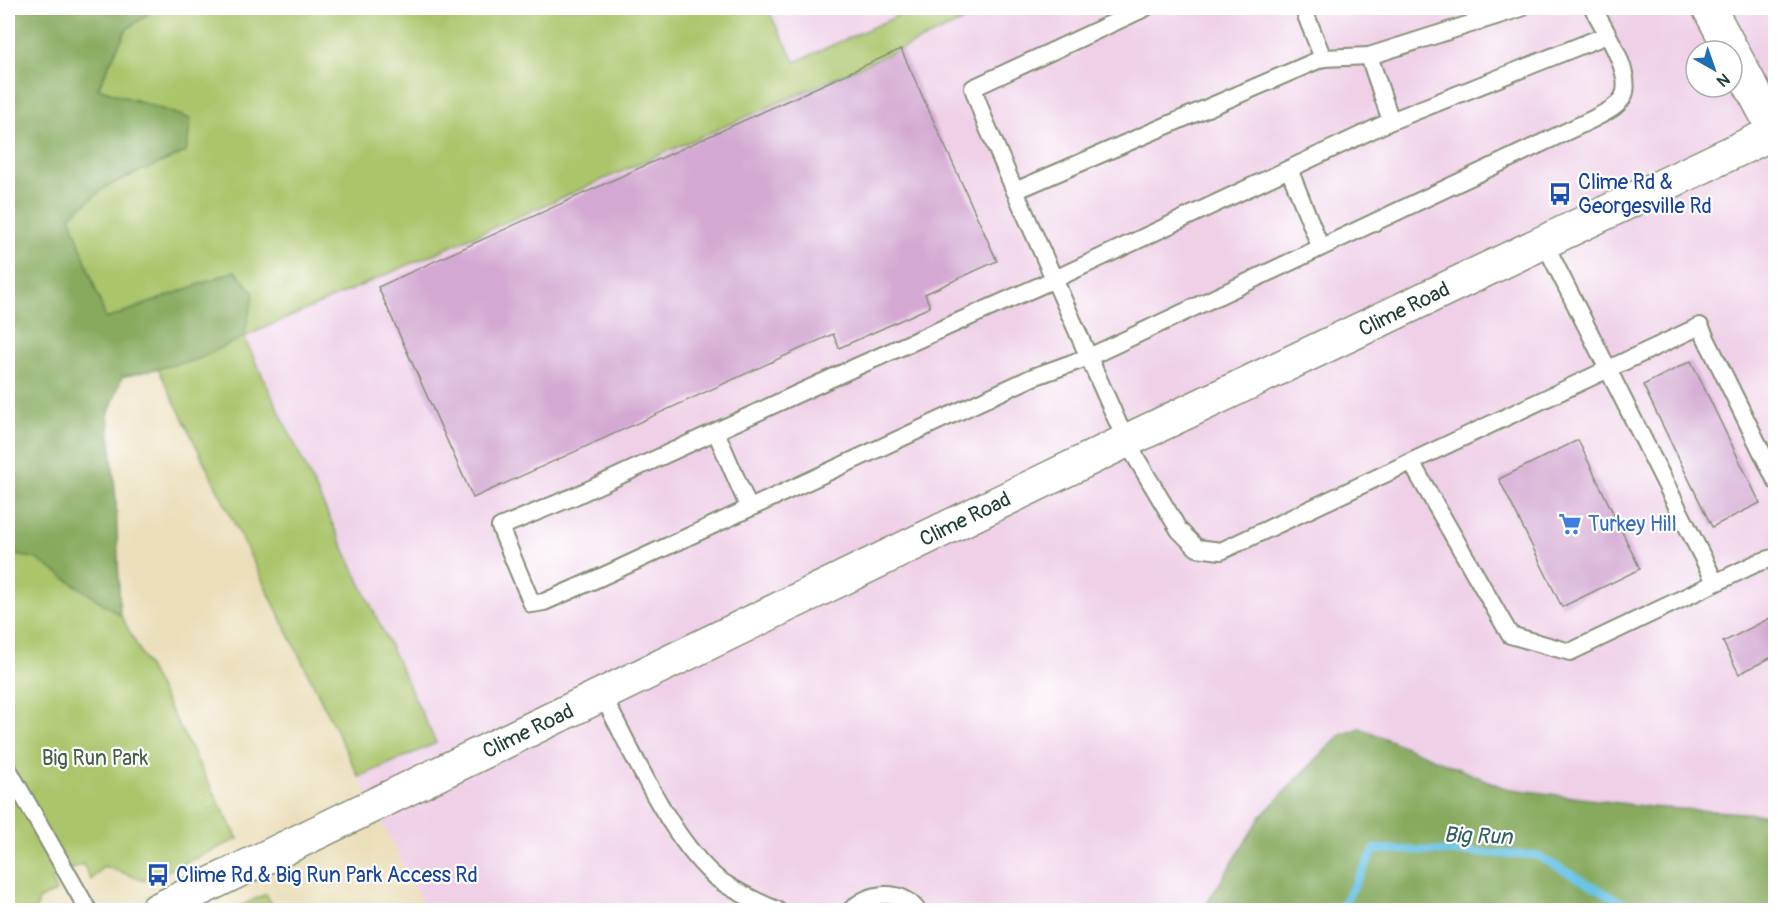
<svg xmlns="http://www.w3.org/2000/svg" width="1783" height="918" viewBox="0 0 1783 918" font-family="Pangolin,sans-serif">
<rect width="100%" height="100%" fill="#fff"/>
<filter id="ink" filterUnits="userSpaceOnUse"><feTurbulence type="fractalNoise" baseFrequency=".0167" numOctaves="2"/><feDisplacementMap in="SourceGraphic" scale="12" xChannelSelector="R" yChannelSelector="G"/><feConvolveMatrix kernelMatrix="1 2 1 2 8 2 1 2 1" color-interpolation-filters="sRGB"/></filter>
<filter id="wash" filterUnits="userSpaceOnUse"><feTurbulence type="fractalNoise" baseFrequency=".008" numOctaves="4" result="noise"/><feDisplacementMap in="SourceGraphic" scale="24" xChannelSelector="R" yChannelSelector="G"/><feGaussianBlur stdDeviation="1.35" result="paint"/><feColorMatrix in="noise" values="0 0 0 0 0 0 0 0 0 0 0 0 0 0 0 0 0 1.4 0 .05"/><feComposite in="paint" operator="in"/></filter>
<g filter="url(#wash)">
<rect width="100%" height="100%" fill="#ebdfbb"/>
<g fill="#efd0e7" fill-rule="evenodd">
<polygon points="767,8 915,8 795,62"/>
<path d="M992 8H1775V815L1650 807 1505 788 1360 729 1261 816 1203 910H426L359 777 436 742 244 337 901 49ZM1696 51H1732V87H1696Z"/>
</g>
<g fill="#aac56b" stroke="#648150" stroke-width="1.5">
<polygon points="156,8 767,8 795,62 915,8 992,8 901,49 244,337 436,743 359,777 158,368 199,359 235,272 106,320 70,216 107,186 186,152 191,119 98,88 126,30"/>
<polygon points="8,399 238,839 145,881 104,866 91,880 83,864 52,879 56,892 39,899 36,910 8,910"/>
<polygon points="266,894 275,910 232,910"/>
</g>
<g fill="#87aa5f" stroke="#53744a" stroke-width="1.5">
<polygon points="8,8 156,8 126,30 98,88 191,119 186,152 107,186 70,216 106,319 235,271 254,293 244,337 199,359 122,377 108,415 116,500 120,615 35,558 8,554"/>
<polygon points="1360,728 1505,788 1650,807 1775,815 1775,910 1203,910 1261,816 1339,736"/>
</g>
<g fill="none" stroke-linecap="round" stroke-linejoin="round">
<polyline stroke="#6ac4e8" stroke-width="8" points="1340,910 1375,849 1536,855 1636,910"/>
</g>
<g id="blocks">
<g fill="#d3a8d2">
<polygon points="901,49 997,261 925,294 930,307 839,348 833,334 473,498 378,287"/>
<polygon points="1691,361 1760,503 1712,527 1643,385"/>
<polygon points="1578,440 1640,569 1562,607 1499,479"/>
<polygon points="1776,615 1776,655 1739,674 1723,642"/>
</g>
</g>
</g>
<g filter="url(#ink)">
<use href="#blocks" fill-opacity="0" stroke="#858e78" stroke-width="1.5"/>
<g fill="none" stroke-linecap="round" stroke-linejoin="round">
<g stroke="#858e78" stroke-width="20">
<g id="lane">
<polyline points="1145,8 973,88 984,119 1015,191 1126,441 1179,530 1197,548 1221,551 1700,326 1776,481"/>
<polyline points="1303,8 1323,58 1369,56 1521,8"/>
<path d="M1369 56 1391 121 1055 279 858 366 575 496 500 527 532 604 544 602 601 577 1033 377 1089 357 1593 119C1604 113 1617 108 1623 97 1635 76 1603 27 1593 8"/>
<polyline points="1391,121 1607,35"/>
<polyline points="1289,169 1320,246"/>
<polyline points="1015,191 1323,58"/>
<polyline points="1544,242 1715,582"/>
<polyline points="716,432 749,508"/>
<polyline points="1411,462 1510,635 1570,652 1757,563 1776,557"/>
<path d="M602 695C632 750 667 833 713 875 725 886 761 904 777 910"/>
<polyline points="8,769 88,910"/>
<path d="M851 910C869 892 900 888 917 910"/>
</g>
</g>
<g stroke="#858e78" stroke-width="36">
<g id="secondary">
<polyline points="1709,8 1776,133"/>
<polyline points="157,910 1126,441 1775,132"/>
</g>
</g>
<use href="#lane" stroke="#fff" stroke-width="16"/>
<use href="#secondary" stroke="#fff" stroke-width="33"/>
</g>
</g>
<defs>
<g id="bus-bare" transform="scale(1.8)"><path d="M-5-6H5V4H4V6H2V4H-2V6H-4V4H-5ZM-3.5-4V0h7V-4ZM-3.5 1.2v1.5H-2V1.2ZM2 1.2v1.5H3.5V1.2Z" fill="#1a4fb4" stroke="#fff" stroke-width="2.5" paint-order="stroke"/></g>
<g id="supermarket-bare" transform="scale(1.8)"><path d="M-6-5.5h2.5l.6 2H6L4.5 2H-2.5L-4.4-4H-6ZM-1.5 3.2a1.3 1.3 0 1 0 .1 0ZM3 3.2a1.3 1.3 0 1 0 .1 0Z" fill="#3f7fe0" stroke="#fff" stroke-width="2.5" paint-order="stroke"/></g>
</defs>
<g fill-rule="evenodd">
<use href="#bus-bare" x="1560" y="194"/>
<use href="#supermarket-bare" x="1570" y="524"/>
<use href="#bus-bare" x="158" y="875"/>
</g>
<g text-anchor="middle" stroke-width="4.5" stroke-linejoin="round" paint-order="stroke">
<g font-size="21" fill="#164399" stroke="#fff" text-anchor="start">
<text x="1578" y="189">Clime Rd &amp;<tspan x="1578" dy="24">Georgesville Rd</tspan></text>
<text x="176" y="882">Clime Rd &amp; Big Run Park Access Rd</text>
</g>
<g font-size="21" fill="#1f3d34" stroke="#fff">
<text transform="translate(1404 309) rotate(-26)" y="7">Clime Road</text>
<text transform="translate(965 519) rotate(-26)" y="7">Clime Road</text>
<text transform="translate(528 731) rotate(-26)" y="7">Clime Road</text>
</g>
<g font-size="21" fill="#366cbe" stroke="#fff" text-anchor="start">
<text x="1588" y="531">Turkey Hill</text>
</g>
<g font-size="21" fill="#425f42" stroke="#fff">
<text x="95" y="765">Big Run Park</text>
</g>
<g font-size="22" font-style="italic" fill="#325f61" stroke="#fff">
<text transform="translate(1478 835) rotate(2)" y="8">Big Run</text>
</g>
</g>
<rect width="1783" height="918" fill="none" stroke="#fff" stroke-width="30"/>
<g transform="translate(1714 69) rotate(140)"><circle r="28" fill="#ffffff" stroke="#a5b1ae" stroke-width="1.5"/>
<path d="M0-4.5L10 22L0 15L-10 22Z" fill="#1f6fb2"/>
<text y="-9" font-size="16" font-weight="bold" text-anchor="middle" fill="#1f3d34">N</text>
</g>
</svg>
